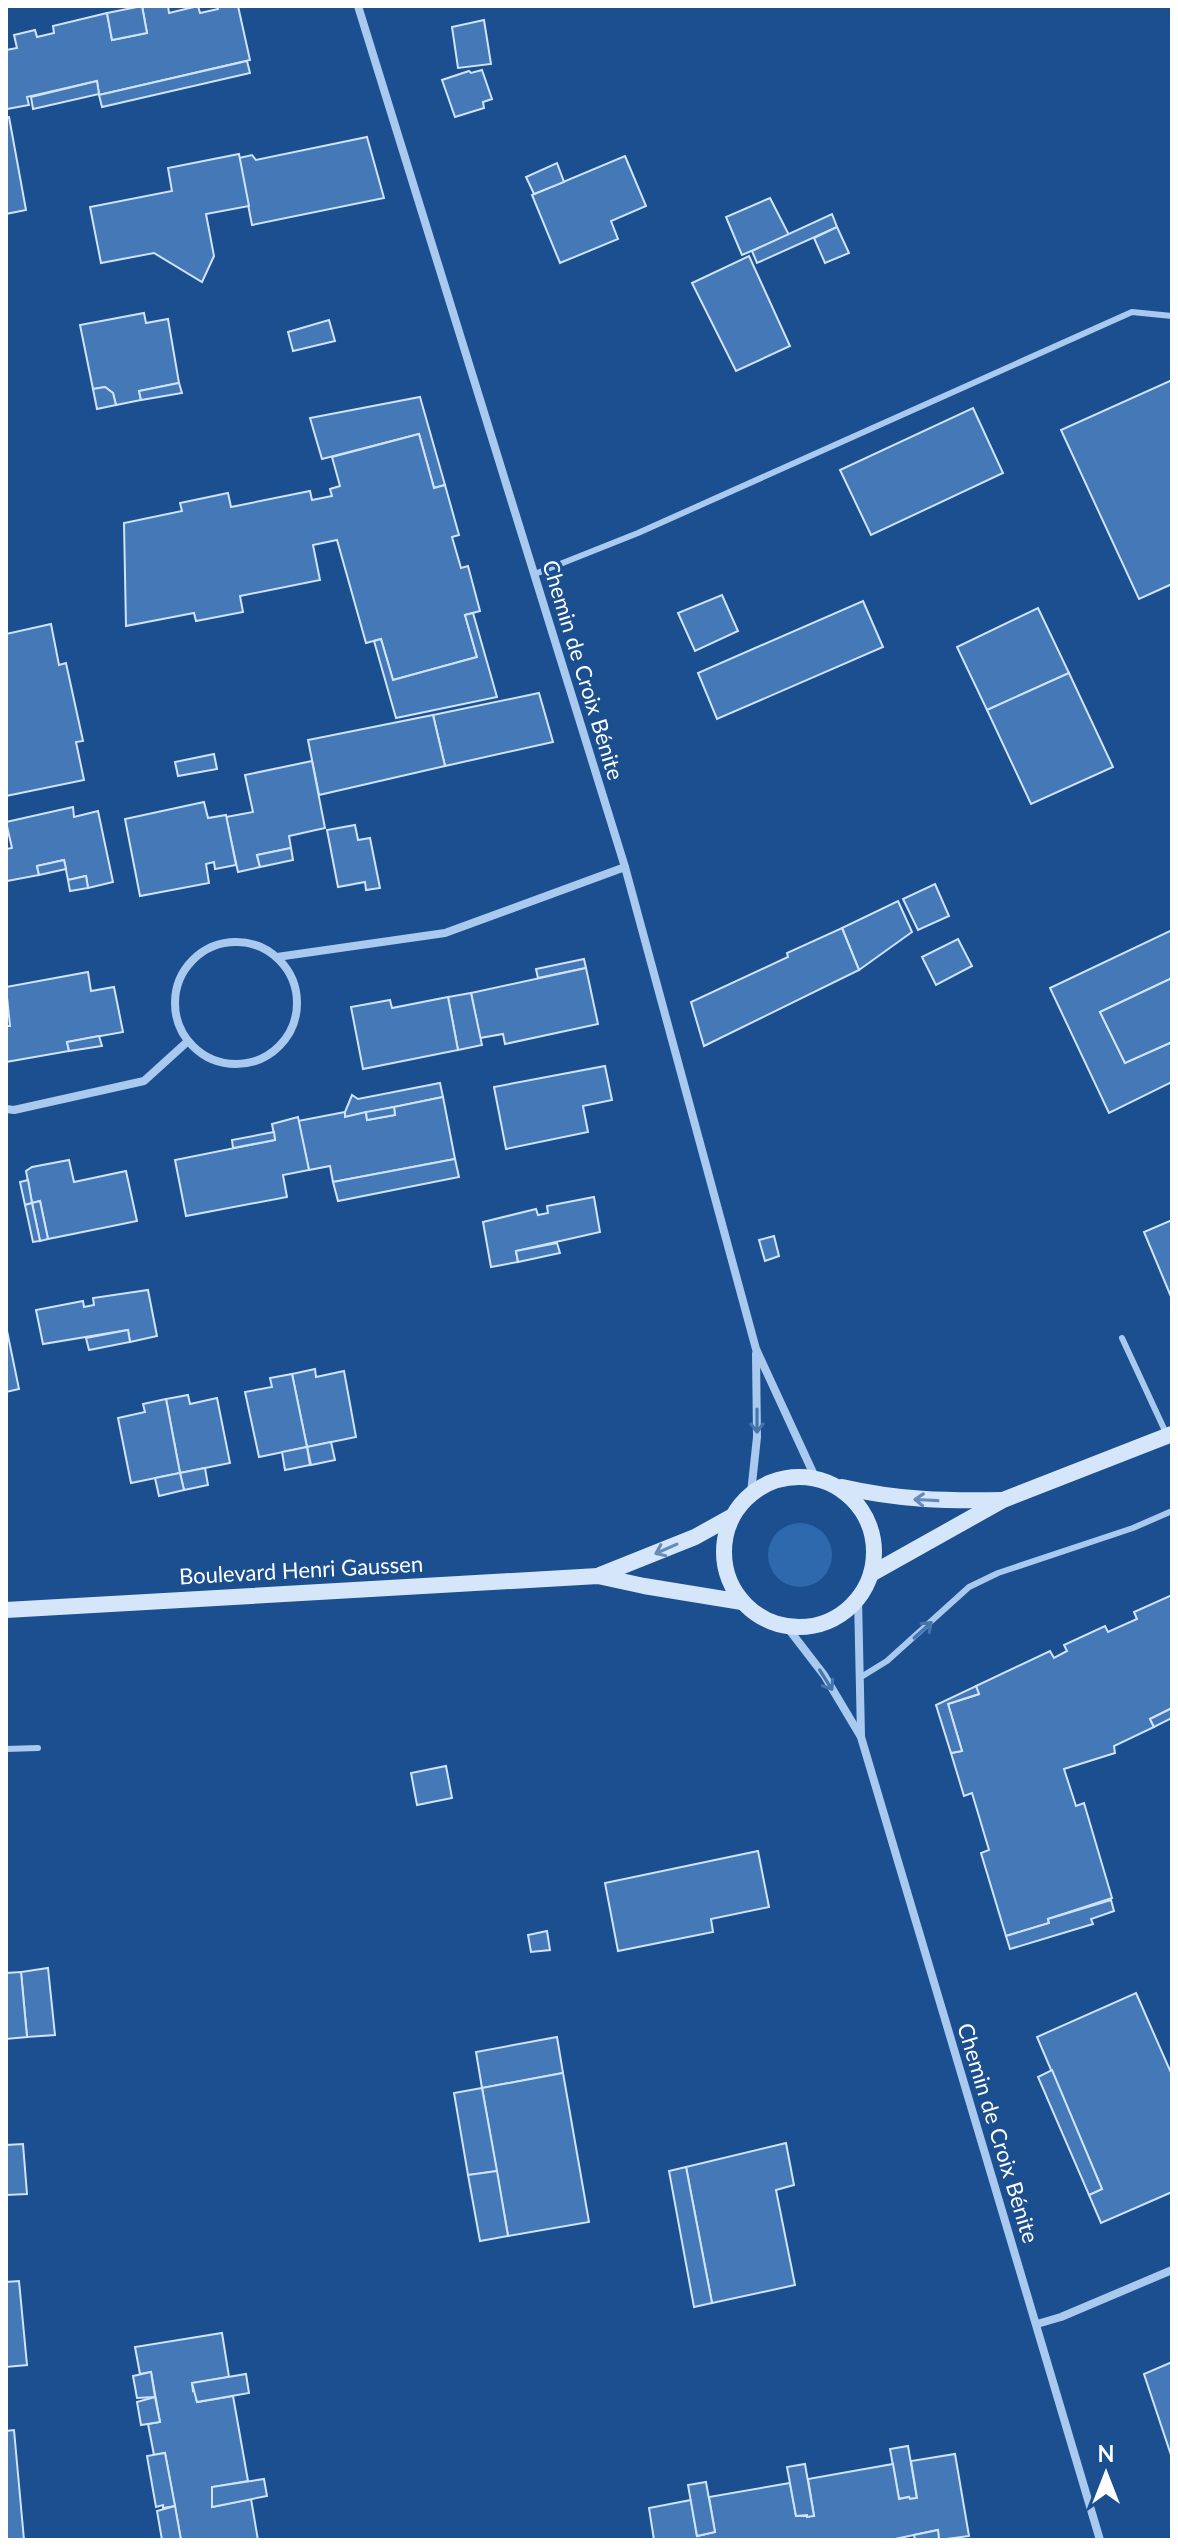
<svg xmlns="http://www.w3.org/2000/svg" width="1178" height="2546" viewBox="0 0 1178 2546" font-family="Lato,sans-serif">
<rect width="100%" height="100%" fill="#1b4f8f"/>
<circle fill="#2e69ad" cx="800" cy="1555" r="32"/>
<g fill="#4478b7" stroke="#cfe3fa" stroke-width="2">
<polygon points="142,6 168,6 169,13 198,6 200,13 218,9 217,6 238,6 250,60 99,95 97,81 27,97 29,105 7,109 6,50 17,48 14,35 35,30 37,37 54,33 53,26 107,13 112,40 147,33"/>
<polygon points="142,6 147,33 112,40 107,13"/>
<polygon points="484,20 491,64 458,68 452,27"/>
<polygon points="247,61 250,73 102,107 99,95"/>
<polygon points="482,70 492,99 483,102 484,108 455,117 442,80 469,71 471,73"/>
<polygon points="97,81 99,94 33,109 31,97"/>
<polygon points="9,117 26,210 6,214 6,118"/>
<polygon points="367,137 384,198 252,225 239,158 252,155 256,160"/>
<polygon points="239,154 249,206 206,214 214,256 202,282 154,253 101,263 90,207 172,191 168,168"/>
<polygon points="625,156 646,206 611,221 618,239 560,263 532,195"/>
<polygon points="557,163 564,182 534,194 526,177"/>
<polygon points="770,198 789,235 742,255 726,217"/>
<polygon points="832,214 837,227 757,263 752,251"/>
<polygon points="837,227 849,253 825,263 814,238"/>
<polygon points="749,256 790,346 736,371 692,283"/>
<polygon points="144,313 146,323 168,319 179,383 139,391 141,400 116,405 113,393 105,387 93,389 80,325"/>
<polygon points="329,320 335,341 293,351 288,332"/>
<polygon points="1172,380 1172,584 1139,599 1061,430"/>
<polygon points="179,383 182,393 141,400 139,391"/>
<polygon points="105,387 113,393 116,405 97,409 93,389"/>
<polygon points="420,397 445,485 434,488 419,434 322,459 310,418"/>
<polygon points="973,408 1003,473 871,535 840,470"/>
<polygon points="419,434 434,488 445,485 459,535 452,537 461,568 468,566 480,611 465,615 477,657 393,680 381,639 366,643 337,540 313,545 320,580 240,596 243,612 196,621 194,613 126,626 124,523 182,511 180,503 228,493 231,507 310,491 312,500 332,496 330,489 340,486 332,457"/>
<polygon points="722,595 738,631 695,651 678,613"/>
<polygon points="863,601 883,647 717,719 698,673"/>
<polygon points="1038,608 1069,673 987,710 957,647"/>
<polygon points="473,613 497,697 396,718 374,641 381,639 393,680 477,657 465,615"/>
<polygon points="51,624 59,665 66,663 83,741 76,742 84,780 6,796 6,634"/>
<polygon points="1069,673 1113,767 1031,804 987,710"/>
<polygon points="539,693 553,742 445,766 433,715"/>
<polygon points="433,715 445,766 319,795 308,740"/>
<polygon points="214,754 217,769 178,776 175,762"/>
<polygon points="312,761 325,828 289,836 291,848 257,855 260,867 238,872 226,817 253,812 245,775"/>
<polygon points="204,802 208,818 226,815 236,865 215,869 214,862 206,864 209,883 140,896 125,819"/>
<polygon points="73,807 74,817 98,811 113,882 88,888 86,876 68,880 64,860 37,866 39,875 7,881 6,849 12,848 6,822"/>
<polygon points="355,825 358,840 370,838 380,888 366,890 365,882 338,887 327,830"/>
<polygon points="291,848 293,860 260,867 257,855"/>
<polygon points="64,860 66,869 39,875 37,866"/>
<polygon points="86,876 88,888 70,891 68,880"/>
<polygon points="935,884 949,916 918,930 903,899"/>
<polygon points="898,901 912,932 859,970 842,928"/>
<polygon points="842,928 859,970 704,1046 691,1002 788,957 787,953"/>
<polygon points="1172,930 1172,978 1100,1012 1125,1063 1172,1042 1172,1082 1109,1113 1050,988"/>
<polygon points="958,939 972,966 936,985 922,957"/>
<polygon points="584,959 586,968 538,978 536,969"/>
<polygon points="586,968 598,1024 505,1044 503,1034 480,1038 471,993"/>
<polygon points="88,972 91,991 114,987 123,1032 67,1042 69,1051 6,1062 6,1026 10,1026 6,987"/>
<polygon points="1172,978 1172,1042 1125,1063 1100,1012"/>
<polygon points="471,993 482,1045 458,1050 448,997"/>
<polygon points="448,997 458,1050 363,1069 351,1007 390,1000 392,1008"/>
<polygon points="99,1036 102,1046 69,1051 67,1042"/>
<polygon points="605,1066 612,1100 583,1106 588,1132 506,1149 494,1087"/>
<polygon points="440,1083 443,1097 345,1117 345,1112 352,1095 358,1099"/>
<polygon points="443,1097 455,1159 333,1182 330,1166 309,1170 298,1121 345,1112 345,1117 366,1112 367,1120 395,1115 394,1107"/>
<polygon points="394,1107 395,1115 367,1120 366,1112"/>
<polygon points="298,1117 309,1170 283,1175 287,1197 186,1216 175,1160 275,1140 272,1124"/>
<polygon points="274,1132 275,1140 233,1148 232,1140"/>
<polygon points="455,1159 459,1177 338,1201 333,1182"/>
<polygon points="69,1160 74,1182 126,1171 137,1221 48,1239 40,1201 32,1203 26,1171 32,1167"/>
<polygon points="28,1180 32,1203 25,1205 20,1182"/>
<polygon points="594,1197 600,1232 516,1251 518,1262 491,1267 483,1222 536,1209 538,1215 548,1213 547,1206"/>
<polygon points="40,1201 48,1239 40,1241 32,1203"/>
<polygon points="32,1203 40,1241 33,1242 25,1205"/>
<polygon points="1172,1220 1172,1299 1144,1232"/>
<polygon points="774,1236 779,1256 765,1261 759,1240"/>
<polygon points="557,1243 560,1253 518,1262 516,1251"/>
<polygon points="148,1290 157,1336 130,1342 128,1330 43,1344 36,1310 83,1301 84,1307 94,1305 93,1298"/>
<polygon points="6,1326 19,1389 6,1392"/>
<polygon points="128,1330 130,1342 89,1350 86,1338"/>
<polygon points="315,1369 316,1377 344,1371 356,1437 307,1447 292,1374"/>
<polygon points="292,1374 307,1447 259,1457 245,1392 272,1387 270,1378"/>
<polygon points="188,1395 190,1404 217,1398 230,1463 180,1473 166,1399"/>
<polygon points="166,1399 180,1473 131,1483 118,1418 145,1412 143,1404"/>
<polygon points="331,1442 335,1460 311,1465 307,1447"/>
<polygon points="307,1447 310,1465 285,1470 282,1452"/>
<polygon points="205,1468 208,1485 184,1490 180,1473"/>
<polygon points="180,1473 184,1490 159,1496 155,1478"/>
<polygon points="1172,1595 1172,1708 1150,1719 1154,1727 1114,1746 1115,1753 1064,1769 1076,1806 1084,1803 1112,1898 1048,1919 1049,1923 1006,1936 981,1853 989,1850 972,1793 964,1796 951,1753 962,1751 948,1704 979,1694 976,1686 1050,1651 1054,1658 1067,1651 1064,1645 1105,1626 1108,1632 1137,1619 1134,1612"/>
<polygon points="976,1686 979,1694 948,1704 962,1751 951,1753 936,1705"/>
<polygon points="1172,1708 1172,1718 1154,1727 1150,1719"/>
<polygon points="446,1766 452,1798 417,1805 411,1773"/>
<polygon points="758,1851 769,1907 711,1919 713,1932 618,1951 605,1883"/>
<polygon points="1111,1900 1114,1911 1091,1919 1093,1924 1010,1949 1006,1936 1049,1923 1048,1919"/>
<polygon points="547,1931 550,1950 531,1952 528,1935"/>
<polygon points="48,1968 55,2035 27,2037 21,1972"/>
<polygon points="21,1972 27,2037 6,2039 6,1973"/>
<polygon points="1136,1993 1172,2075 1172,2192 1101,2223 1089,2195 1102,2189 1037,2037"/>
<polygon points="557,2037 563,2073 482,2088 476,2052"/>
<polygon points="1052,2070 1102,2189 1089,2195 1038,2077"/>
<polygon points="563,2073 589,2222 508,2236 482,2088"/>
<polygon points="482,2088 497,2171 468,2175 454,2093"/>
<polygon points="786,2143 794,2185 776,2190 795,2285 712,2303 686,2167"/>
<polygon points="23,2144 27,2194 6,2195 6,2145"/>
<polygon points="686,2167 712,2303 694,2307 669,2171"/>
<polygon points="497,2171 508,2236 480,2241 468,2175"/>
<polygon points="19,2281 27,2365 6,2367 6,2282"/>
<polygon points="222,2333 229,2377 192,2383 193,2391 195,2390 197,2402 233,2396 248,2481 212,2487 212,2507 251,2499 258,2540 181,2540 165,2453 154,2455 148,2424 160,2422 151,2372 140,2374 135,2347"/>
<polygon points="1172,2362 1172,2458 1144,2374"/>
<polygon points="151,2372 155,2397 137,2398 133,2376"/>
<polygon points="246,2374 249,2393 197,2402 192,2383"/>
<polygon points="155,2397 160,2422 141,2425 137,2402"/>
<polygon points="14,2430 24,2540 6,2540 6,2431"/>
<polygon points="908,2446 917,2498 910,2499 909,2497 899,2499 890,2449"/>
<polygon points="165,2453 175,2506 163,2508 163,2505 156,2507 147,2456"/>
<polygon points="955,2454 969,2536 939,2540 938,2530 890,2540 654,2540 649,2508 691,2500 697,2536 715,2532 709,2497 790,2483 796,2516 814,2516 808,2479 893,2464 899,2499 909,2497 910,2499 917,2498 911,2461"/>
<polygon points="805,2464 814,2516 807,2517 807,2515 796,2516 787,2467"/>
<polygon points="264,2479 267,2496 212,2507 212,2487"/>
<polygon points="706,2482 715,2532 697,2536 688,2485"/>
<polygon points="175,2506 181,2540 162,2540 157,2511"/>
<polygon points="938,2530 939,2540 915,2540 914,2535"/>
</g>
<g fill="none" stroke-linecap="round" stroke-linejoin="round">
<g stroke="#a9c9ee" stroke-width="6">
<polyline points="535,574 638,533 1132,312 1172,316"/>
<polyline points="1122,1338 1166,1433"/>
<polyline points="861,1677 887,1661 969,1587 998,1573 1133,1528 1172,1511"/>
<polyline points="6,1749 38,1748"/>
</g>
<g stroke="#a9c9ee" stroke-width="8">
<polyline points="358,6 625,867 756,1349 815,1477"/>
<circle cx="236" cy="1003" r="61"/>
<polyline points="277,957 445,933 625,867"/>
<polyline points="6,1109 14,1110 144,1081 187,1042"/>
<polyline points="751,1493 757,1437 756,1354"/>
<polyline points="858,1598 861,1736"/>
<polyline points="787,1627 824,1675 861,1737 1100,2540"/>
<polyline points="1037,2324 1061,2317 1172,2270"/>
</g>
<g stroke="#d6e6fa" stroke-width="16">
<circle cx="799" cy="1552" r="75"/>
<path d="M842 1487C899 1500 944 1501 1002 1500"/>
<polyline points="871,1574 1003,1500 1172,1434"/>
<polyline points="600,1575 695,1537 731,1517"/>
<polyline points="6,1610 598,1576 644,1586 742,1602"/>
</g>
</g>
<defs><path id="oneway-shaft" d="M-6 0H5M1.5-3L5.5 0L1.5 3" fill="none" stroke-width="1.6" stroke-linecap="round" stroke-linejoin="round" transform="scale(2)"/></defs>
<g stroke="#4674ac">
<use href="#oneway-shaft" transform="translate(757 1421) rotate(90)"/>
<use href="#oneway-shaft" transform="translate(923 1630) rotate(-42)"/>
<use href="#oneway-shaft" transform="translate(826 1680) rotate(58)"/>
</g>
<g stroke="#668bba">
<use href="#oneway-shaft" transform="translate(926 1500) rotate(-177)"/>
<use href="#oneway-shaft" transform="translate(666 1549) rotate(156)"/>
</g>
<g text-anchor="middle" stroke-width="6" stroke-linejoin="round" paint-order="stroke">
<g font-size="22" fill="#fff" stroke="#1b4f8f">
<text transform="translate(583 670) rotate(73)" y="8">Chemin de Croix Bénite</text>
<text transform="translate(301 1570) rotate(-3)" y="8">Boulevard Henri Gaussen</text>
<text transform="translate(998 2133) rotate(73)" y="8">Chemin de Croix Bénite</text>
</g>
</g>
<rect width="1178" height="2546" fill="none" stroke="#ffffff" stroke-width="16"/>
<g transform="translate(1106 2474)" stroke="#1b4f8f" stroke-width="6" paint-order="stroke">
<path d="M0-6L14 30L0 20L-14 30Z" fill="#ffffff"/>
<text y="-12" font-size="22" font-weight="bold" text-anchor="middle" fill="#ffffff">N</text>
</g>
</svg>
